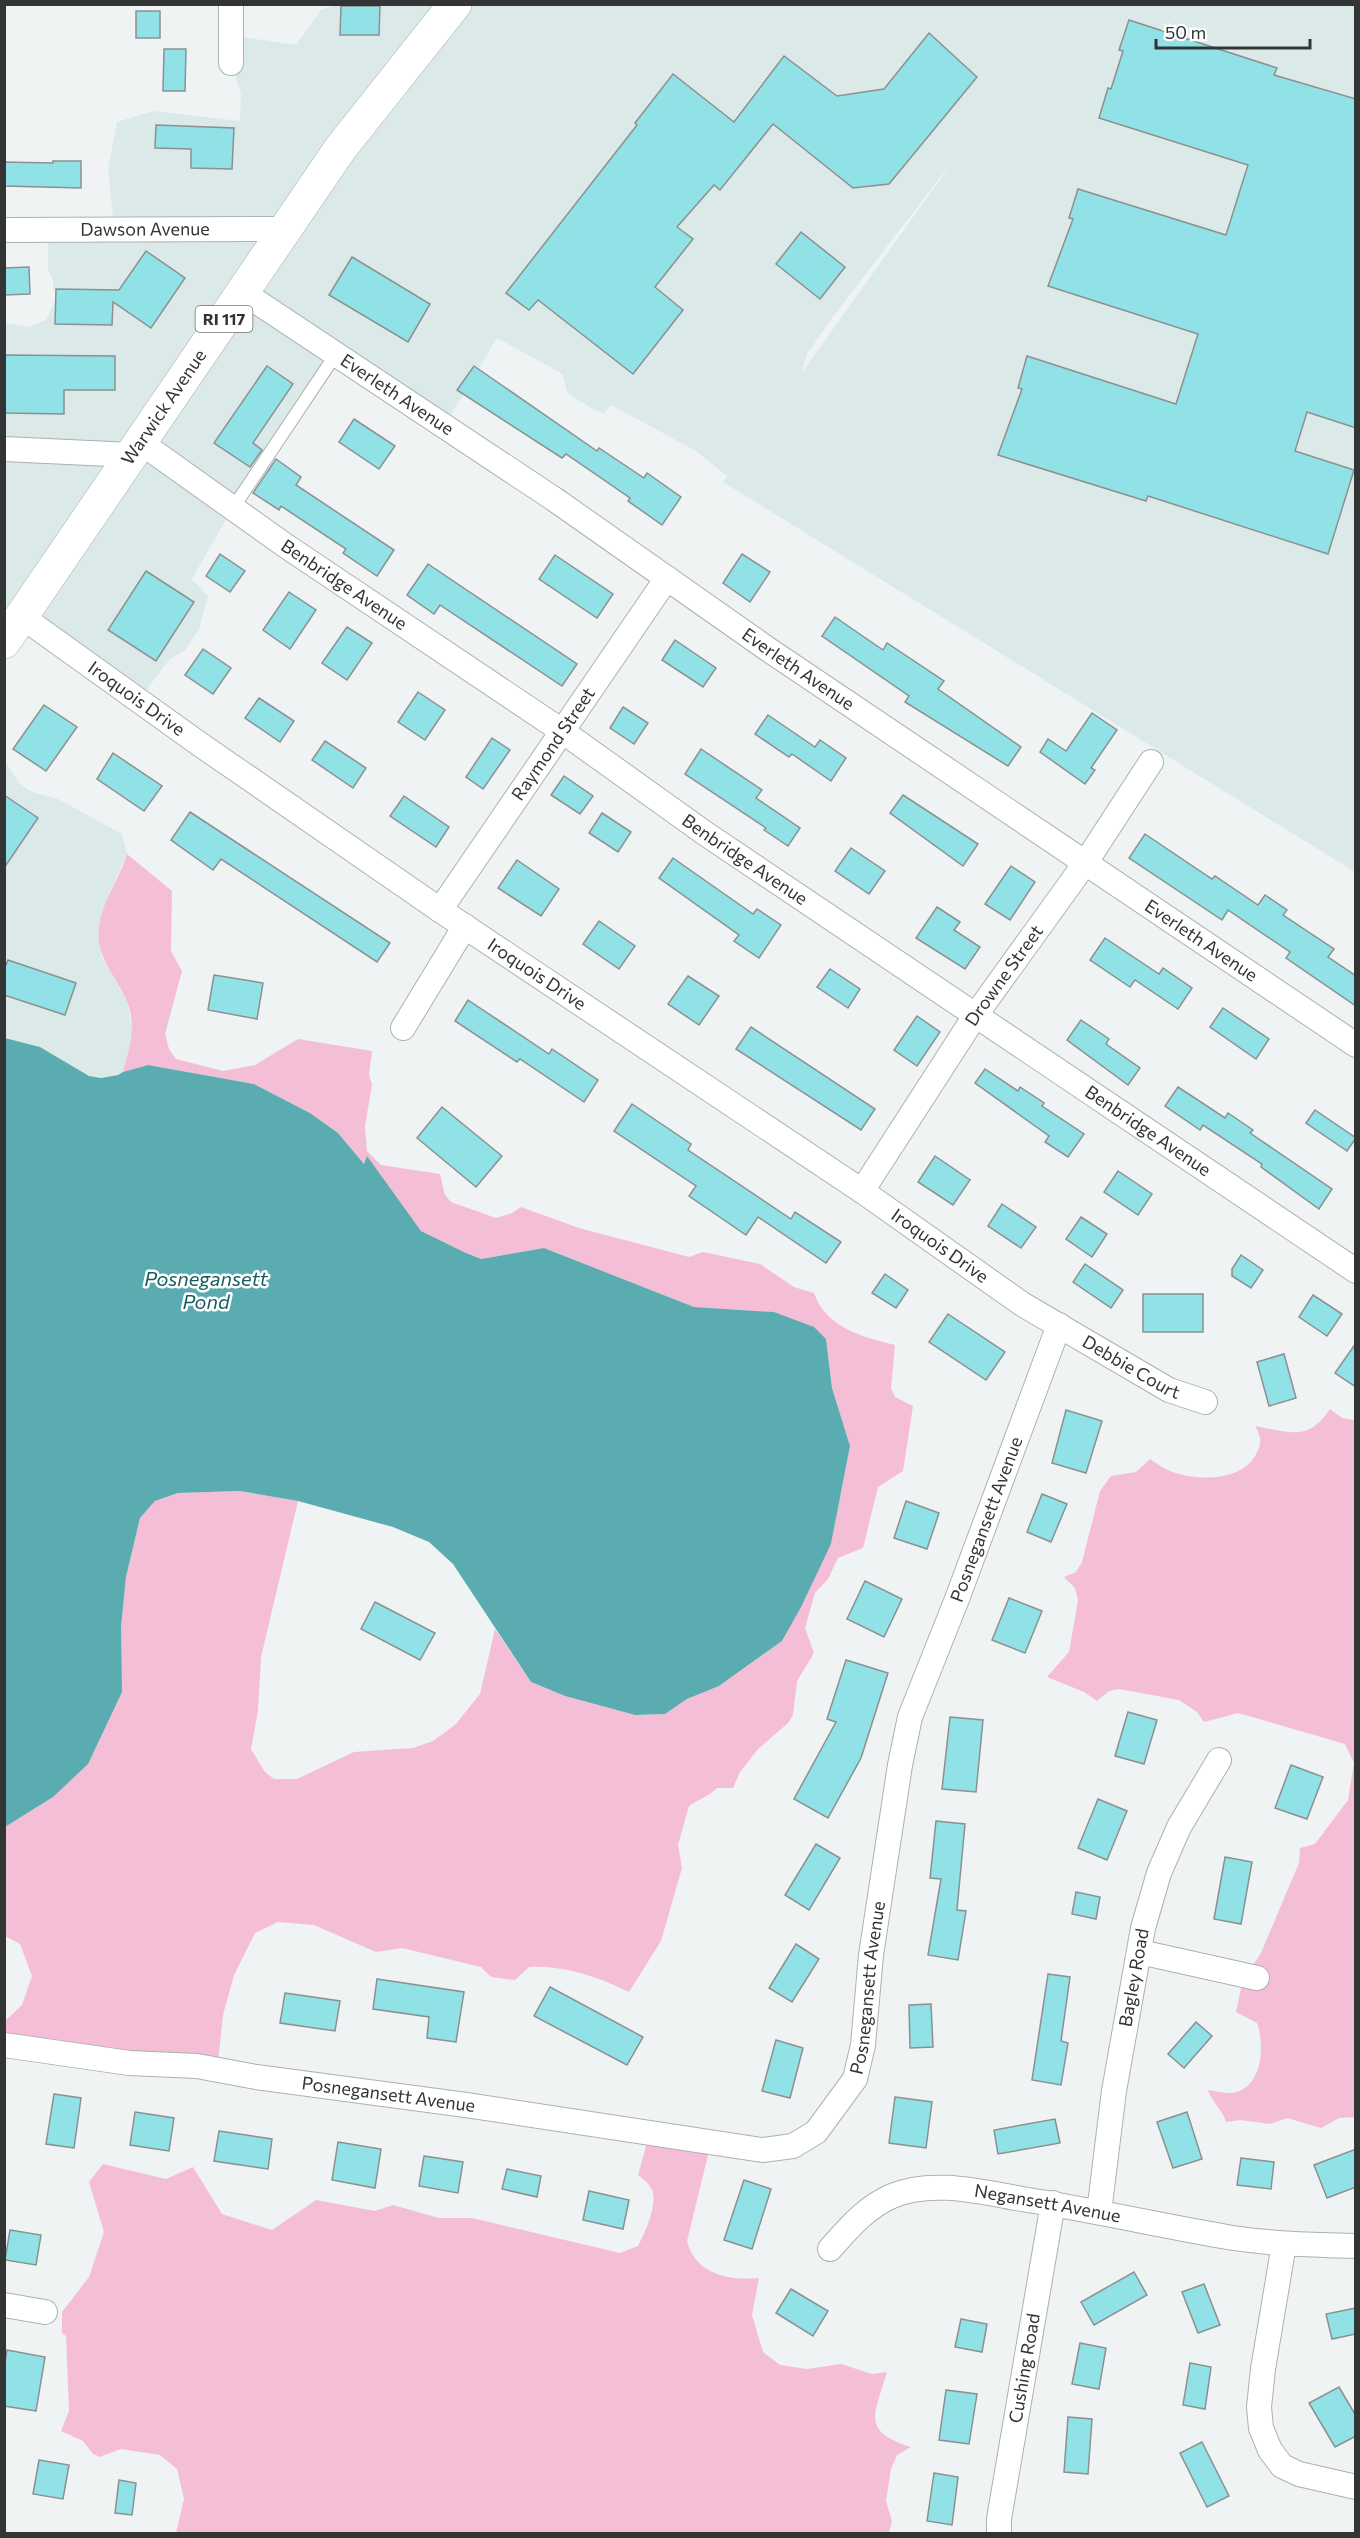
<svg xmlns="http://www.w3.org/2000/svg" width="1360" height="2538" viewBox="0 0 1360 2538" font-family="Commissioner,sans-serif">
<rect width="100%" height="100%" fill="#eff3f3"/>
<g fill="#dce9e9" fill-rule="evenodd">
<path d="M338 4 1355 5V872L723 482 727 476 696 451 611 405 604 413 591 408 567 393 563 374 497 338 444 427 337 358 233 507 192 579 208 596 199 629 185 650 169 660 138 701 24 622 5 642V323L29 327 46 320 58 295 53 288V280L48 270V234L114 228 108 169 117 122 153 111 240 121 241 95 223 34 296 45 321 10ZM959 153 803 371H802L807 354 835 314Z"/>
<polygon points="4,760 19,783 32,792 58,799 122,834 127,854 109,894 101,956 127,1001 132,1030 130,1049 123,1072 118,1075 101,1078 89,1076 40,1047 5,1038"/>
</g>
<g fill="#f5bed7">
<path d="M127 854 172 891 171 951 182 971 165 1034 169 1049 176 1059 223 1071 255 1065 298 1039 372 1051 369 1074 372 1085 365 1126 367 1151 381 1165 440 1174 445 1195 451 1202 496 1218 512 1213 521 1207 579 1228 689 1257 703 1252 760 1264 794 1287 814 1293C826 1328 863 1337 895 1345L891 1388 895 1397 913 1406 903 1471 878 1487 863 1548 838 1558 828 1579 815 1593 805 1628 814 1653 797 1681 793 1715 788 1723 758 1749 740 1772 733 1788H717C708 1797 699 1799 689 1806L678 1845 682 1868 661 1941 629 1992C599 1977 563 1965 529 1967L515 1980 491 1977 481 1967 402 1948 376 1952 314 1925 278 1922 255 1933 234 1975 223 2015 217 2072 5 2046V2021L22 2005 32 1976 20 1944 5 1936V1827L53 1797 121 1627 126 1577 140 1518 155 1501 178 1493 240 1491 298 1501 261 1657 258 1710 251 1749 265 1772 274 1779H297L354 1752 413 1748 433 1741 455 1725 480 1694 495 1629 531 1682 565 1696 635 1715 665 1714 687 1699 719 1686 782 1641 831 1544 850 1446 832 1388 826 1339 774 1312 694 1307 544 1248 481 1259 466 1253 421 1231 367 1157 364 1164 338 1133 310 1113 254 1084 148 1065 123 1072C130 1048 137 1023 126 999 115 975 95 956 99 927 102 901 120 878 127 854Z"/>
<path d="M1330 1409 1342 1418 1355 1420V2117L1339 2118 1321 2128 1287 2118 1270 2124 1240 2120 1226 2122C1222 2108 1212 2103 1208 2090 1215 2091 1224 2093 1231 2093 1263 2090 1265 2045 1257 2023L1236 2012 1243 1979 1260 1955 1299 1863 1300 1848 1315 1844 1348 1800 1354 1763 1345 1744 1238 1713 1204 1722 1197 1712 1179 1700 1119 1689 1109 1691 1097 1701 1084 1692 1047 1677 1069 1652 1078 1600 1075 1588 1064 1577 1076 1572 1082 1562 1100 1491 1111 1476 1136 1472 1150 1459C1156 1463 1163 1468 1170 1471 1195 1481 1240 1482 1255 1456 1262 1444 1262 1438 1255 1426 1290 1432 1308 1442 1330 1409Z"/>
<path d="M649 2136 710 2147 687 2241C695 2274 729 2281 759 2278L752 2315 763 2352 780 2365 807 2369 841 2364 872 2374 887 2372C875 2414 860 2431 911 2447L897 2455 891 2469 886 2501 892 2521 889 2533H176L184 2499 177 2469 160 2455 121 2449 99 2457 93 2454 83 2441 61 2431 69 2411 66 2336 62 2333V2312L89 2277 104 2232 89 2182 103 2164 166 2179 193 2167 222 2214 272 2230 316 2200 375 2211 393 2205 439 2218H472L620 2253 638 2246C645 2233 658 2204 652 2190 649 2183 644 2180 638 2175Z"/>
</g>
<polygon fill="#5aacb0" points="5,1038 40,1047 89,1076 101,1078 118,1075 123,1072 148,1065 254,1084 310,1113 338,1133 364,1164 367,1156 421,1231 466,1253 481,1259 544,1248 694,1307 774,1312 814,1327 826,1339 832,1388 850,1446 831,1544 801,1607 782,1641 719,1686 687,1699 665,1714 635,1715 565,1696 531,1682 453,1564 429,1542 393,1527 298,1501 240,1491 178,1493 155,1501 140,1518 126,1577 121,1627 122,1692 88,1764 53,1797 5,1827"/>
<g fill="#90e2e6" stroke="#8c9090" stroke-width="1.5">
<polygon points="341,6 380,6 379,35 340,35"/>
<rect x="136" y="11" width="24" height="27"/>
<polygon points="1129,20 1277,68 1274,75 1356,99 1356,428 1307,412 1295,451 1354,470 1328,554 1148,496 1146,501 998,455 1022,389 1018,388 1027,356 1176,404 1198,334 1048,286 1073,219 1069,218 1078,189 1226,235 1248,165 1099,118 1108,88 1111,89 1123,51 1119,50"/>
<polygon points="929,33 977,77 889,184 853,188 773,124 720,190 714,185 677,227 693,239 655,287 683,310 633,374 538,300 529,310 506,293 637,125 635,123 673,74 734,122 784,56 837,96 884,89"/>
<polygon points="164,49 186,49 185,91 163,91"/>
<polygon points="156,125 234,128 232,169 191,168 191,149 155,148"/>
<polygon points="53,161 81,161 81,188 4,186 4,162 53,163"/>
<polygon points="801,232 845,267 820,299 776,264"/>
<polygon points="146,251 185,278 151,328 113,302 112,325 55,324 56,289 119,290"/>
<polygon points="352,257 430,304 408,342 329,295"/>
<polygon points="29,267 30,294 4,295 4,268"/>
<polygon points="4,355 115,356 115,390 64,390 64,414 4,413"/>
<polygon points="267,366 293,384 253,443 262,450 250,467 214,443"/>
<polygon points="474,366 597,451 599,448 644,478 647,473 681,497 662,525 628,501 630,498 566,454 562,458 457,390"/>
<polygon points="354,419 395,446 379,469 339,442"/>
<polygon points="276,459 301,477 296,485 394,550 377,576 343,553 346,549 281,506 279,510 253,493"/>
<polygon points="220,554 245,571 230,592 206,576"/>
<polygon points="742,554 770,572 750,602 723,583"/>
<polygon points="555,555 613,594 597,618 539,579"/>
<polygon points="428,564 577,664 562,686 440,605 434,614 407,595"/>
<polygon points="146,571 194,602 156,661 108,630"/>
<polygon points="289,592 316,610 290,649 263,630"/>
<polygon points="835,617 883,650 887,643 944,681 938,689 1021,747 1008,766 905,702 909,696 822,636"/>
<polygon points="347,627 372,643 347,680 322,663"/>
<polygon points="675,640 716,668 703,687 662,660"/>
<polygon points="203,649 231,668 213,694 185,675"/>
<polygon points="418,692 445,710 425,740 398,722"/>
<polygon points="259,698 294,721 280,742 245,718"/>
<polygon points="44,705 77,727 46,771 13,749"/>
<polygon points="623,707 648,723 634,744 610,728"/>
<polygon points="1092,713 1117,730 1091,768 1095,770 1085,784 1040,752 1048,739 1066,751"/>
<polygon points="768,715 815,747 820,740 846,758 831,781 792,754 789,757 755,734"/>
<polygon points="492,738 510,750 483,789 466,777"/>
<polygon points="325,741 366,768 353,788 312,760"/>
<polygon points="701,749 762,790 756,798 800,828 788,846 764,830 766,828 685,774"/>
<polygon points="113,753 162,786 144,811 97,779"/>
<polygon points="564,776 593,796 580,814 551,795"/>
<polygon points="4,795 38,818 4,868"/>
<polygon points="903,795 978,844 963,866 890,813"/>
<polygon points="404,796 449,827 436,847 390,816"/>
<polygon points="190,812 390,943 377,962 221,859 213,870 171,840"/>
<polygon points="602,813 631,832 618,852 589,833"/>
<polygon points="1145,834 1212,879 1215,876 1258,905 1265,895 1287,910 1283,915 1334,949 1328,957 1356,976 1356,1006 1286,958 1290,952 1228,910 1222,920 1129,858"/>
<polygon points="851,848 885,871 869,894 835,871"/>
<polygon points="673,858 753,914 757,909 781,925 759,958 734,941 739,935 659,878"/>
<polygon points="517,860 559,889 541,916 498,888"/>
<polygon points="1011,866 1035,882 1010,920 985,904"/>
<polygon points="937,907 960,922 954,930 980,947 965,969 916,938"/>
<polygon points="599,921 635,946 619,969 583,944"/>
<polygon points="1105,938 1159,974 1163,968 1192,988 1178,1009 1135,980 1130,987 1090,960"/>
<polygon points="8,960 76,983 65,1015 4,995 4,970"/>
<polygon points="830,969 860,989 848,1008 817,987"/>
<polygon points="214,975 263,983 257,1019 208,1010"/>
<polygon points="688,976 719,996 699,1025 668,1004"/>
<polygon points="468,1000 549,1054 552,1049 598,1080 584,1102 520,1059 517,1062 455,1021"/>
<polygon points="1223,1008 1269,1039 1256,1059 1210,1027"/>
<polygon points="917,1016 940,1032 917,1066 894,1050"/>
<polygon points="1081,1020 1109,1039 1106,1044 1140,1068 1128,1085 1067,1040"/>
<polygon points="751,1027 875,1109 861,1130 736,1049"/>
<polygon points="985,1069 1018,1091 1020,1087 1044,1103 1042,1106 1084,1134 1068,1157 1045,1142 1049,1136 975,1083"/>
<polygon points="1178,1087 1225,1118 1228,1113 1253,1130 1250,1133 1332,1189 1319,1209 1261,1167 1262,1164 1203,1125 1200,1130 1165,1106"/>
<polygon points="632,1104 691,1144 688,1150 791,1219 795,1212 841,1242 826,1263 758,1217 746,1235 689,1196 696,1186 614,1131"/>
<polygon points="442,1107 502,1156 476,1187 417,1138"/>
<polygon points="1315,1110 1356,1138 1347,1151 1306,1123"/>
<polygon points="935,1156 970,1180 953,1205 918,1182"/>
<polygon points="1118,1171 1152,1194 1138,1215 1104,1192"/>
<polygon points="1002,1204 1036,1227 1021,1248 988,1226"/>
<polygon points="1081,1217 1107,1234 1092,1257 1066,1239"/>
<polygon points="1241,1255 1263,1270 1251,1288 1232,1276 1232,1269"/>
<polygon points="1085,1264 1123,1290 1111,1308 1073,1282"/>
<polygon points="885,1274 908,1290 896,1308 872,1293"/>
<rect x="1143" y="1294" width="60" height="38"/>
<polygon points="1313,1295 1342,1314 1327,1336 1299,1317"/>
<polygon points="948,1314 1005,1352 986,1380 929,1342"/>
<polygon points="1356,1343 1356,1387 1335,1373"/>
<polygon points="1284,1354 1296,1398 1269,1406 1257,1362"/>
<polygon points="1066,1410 1102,1421 1086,1473 1052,1463"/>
<polygon points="1042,1494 1067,1504 1051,1542 1027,1532"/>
<polygon points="906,1501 939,1513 927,1549 894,1538"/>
<polygon points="865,1581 902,1599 884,1637 847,1619"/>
<polygon points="1009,1598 1042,1611 1025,1653 992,1640"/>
<polygon points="375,1602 435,1633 420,1660 361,1629"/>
<polygon points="846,1660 888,1673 861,1758 828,1818 794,1799 836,1722 827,1719"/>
<polygon points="1128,1712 1157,1720 1144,1764 1115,1756"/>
<polygon points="950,1717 983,1720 976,1792 942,1789"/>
<polygon points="1291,1765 1323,1777 1307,1819 1275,1808"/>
<polygon points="1098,1799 1127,1811 1107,1860 1078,1848"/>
<polygon points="936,1821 965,1824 957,1910 966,1911 958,1960 928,1955 941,1879 930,1878"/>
<polygon points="816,1844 840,1858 809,1910 785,1895"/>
<polygon points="1225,1857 1252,1862 1241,1924 1214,1919"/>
<polygon points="1076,1892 1100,1897 1096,1919 1072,1914"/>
<polygon points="796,1944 819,1959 792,2002 769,1988"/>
<polygon points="1048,1974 1070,1977 1061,2041 1068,2043 1061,2085 1032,2080"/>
<polygon points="377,1979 464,1992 456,2042 427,2038 429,2017 373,2009"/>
<polygon points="550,1987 643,2037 627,2065 534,2016"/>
<polygon points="285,1993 340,2001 335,2031 280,2023"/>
<polygon points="931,2004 933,2047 910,2048 909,2005"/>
<polygon points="1196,2022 1212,2036 1184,2068 1168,2054"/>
<polygon points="776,2040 803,2048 790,2098 762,2091"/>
<polygon points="54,2094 81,2098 74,2148 46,2144"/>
<polygon points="895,2097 932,2102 926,2148 889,2143"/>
<polygon points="135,2112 174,2118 169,2151 130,2145"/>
<polygon points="1187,2112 1202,2159 1173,2168 1157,2122"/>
<polygon points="1055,2119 1060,2143 998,2154 994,2130"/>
<polygon points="219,2131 272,2139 268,2169 214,2161"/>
<polygon points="338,2142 381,2149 375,2188 332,2180"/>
<polygon points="1356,2149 1356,2187 1327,2198 1314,2165"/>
<polygon points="424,2156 463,2162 458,2193 419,2186"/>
<polygon points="1241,2158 1274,2162 1271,2189 1237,2185"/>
<polygon points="507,2169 541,2176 537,2197 502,2189"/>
<polygon points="744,2180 771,2189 752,2249 724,2240"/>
<polygon points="589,2191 629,2200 623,2229 583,2220"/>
<polygon points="10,2230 41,2235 36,2265 5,2260"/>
<polygon points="1134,2272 1147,2295 1094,2325 1081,2302"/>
<polygon points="1204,2284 1220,2325 1198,2333 1182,2292"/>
<polygon points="791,2289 828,2311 813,2336 776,2313"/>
<polygon points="1356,2308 1356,2334 1332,2339 1326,2314"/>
<polygon points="961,2319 987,2324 982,2352 955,2347"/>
<polygon points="1080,2343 1106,2348 1099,2389 1072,2384"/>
<polygon points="7,2350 45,2357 36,2411 4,2406 4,2368"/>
<polygon points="1190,2363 1211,2367 1205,2409 1183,2405"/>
<polygon points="1339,2387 1356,2416 1356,2436 1335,2447 1309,2403"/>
<polygon points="946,2390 977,2394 969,2444 939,2440"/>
<polygon points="1068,2417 1092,2419 1088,2474 1064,2472"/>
<polygon points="1202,2442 1229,2496 1207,2507 1180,2453"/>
<polygon points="39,2460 69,2465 63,2499 33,2494"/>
<polygon points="934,2473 958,2477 952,2525 927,2521"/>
<polygon points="119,2480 136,2483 132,2515 115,2513"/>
</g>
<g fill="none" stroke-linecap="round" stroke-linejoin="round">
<g stroke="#adb1b1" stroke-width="14">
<polyline id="lane" points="233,508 336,354"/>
</g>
<g stroke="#adb1b1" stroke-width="26">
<g id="street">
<polyline points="231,4 231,63"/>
<path id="s1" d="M4 230 285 229"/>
<path id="s2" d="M242 292 554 499 769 650 1356 1045"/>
<path id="s3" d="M140 442 286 546 562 731 706 834 1356 1271"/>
<polyline points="4,449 132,455"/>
<path id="s4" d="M21 616 198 743 440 910 862 1191 1022 1304 1169 1390 1205 1402"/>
<path id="s5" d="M440 910 667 578"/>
<polyline points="403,1028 465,926"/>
<path id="s6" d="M862 1191 975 1016 1086 862 1151 762"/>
<polyline points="1140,1952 1257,1978"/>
<path id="s7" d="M4 2045 129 2063 197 2066 256 2077 466 2105 762 2150 793 2146 816 2132 855 2079 863 2045 871 1955 900 1765 910 1717 957 1599 1059 1325"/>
<path id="s8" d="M1099 2212 1114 2091 1143 1928 1159 1873 1179 1827 1219 1760"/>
<polyline points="1284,2244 1263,2369 1259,2407 1261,2428 1270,2450 1282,2466 1299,2474 1356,2487"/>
<path id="s9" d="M830 2249C849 2228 865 2208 892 2196 932 2179 981 2192 1022 2199 1093 2210 1162 2226 1233 2238 1274 2244 1314 2245 1356 2246"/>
<polyline points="4,2305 45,2312"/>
<path id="s10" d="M999 2534V2519L1053 2203"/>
</g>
</g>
<g stroke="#adb1b1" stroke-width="34">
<g id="primary">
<path id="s11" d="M4 642 340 149 455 4"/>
</g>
</g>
<use href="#lane" stroke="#fff" stroke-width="12"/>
<use href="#street" stroke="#fff" stroke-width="24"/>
<use href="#primary" stroke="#fff" stroke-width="33"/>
</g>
<g text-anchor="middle" stroke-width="5" stroke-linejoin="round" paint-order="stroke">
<rect fill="#fff" stroke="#707171" stroke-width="1.5" x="195.5" y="306" width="57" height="26" rx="4.5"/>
<g font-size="16" font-weight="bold" fill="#333434">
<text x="224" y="325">RI 117</text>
</g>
<g font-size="18" fill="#333434" stroke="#fff">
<text dy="6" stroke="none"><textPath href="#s1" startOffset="141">Dawson Avenue</textPath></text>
<text dy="6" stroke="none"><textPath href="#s2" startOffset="186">Everleth Avenue</textPath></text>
<text dy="6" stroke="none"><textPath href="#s11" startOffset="284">Warwick Avenue</textPath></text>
<text dy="6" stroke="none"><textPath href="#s3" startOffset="249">Benbridge Avenue</textPath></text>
<text dy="6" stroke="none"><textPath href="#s2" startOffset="672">Everleth Avenue</textPath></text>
<text dy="6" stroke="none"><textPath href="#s4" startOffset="142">Iroquois Drive</textPath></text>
<text dy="6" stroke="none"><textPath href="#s5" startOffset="201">Raymond Street</textPath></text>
<text dy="6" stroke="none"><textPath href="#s3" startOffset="735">Benbridge Avenue</textPath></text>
<text dy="6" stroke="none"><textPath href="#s2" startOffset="1158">Everleth Avenue</textPath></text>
<text dy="6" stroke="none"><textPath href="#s4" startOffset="628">Iroquois Drive</textPath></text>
<text dy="6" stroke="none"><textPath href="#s6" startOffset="258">Drowne Street</textPath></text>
<text dy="6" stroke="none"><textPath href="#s3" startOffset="1221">Benbridge Avenue</textPath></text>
<text dy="6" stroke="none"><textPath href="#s4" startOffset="1114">Iroquois Drive</textPath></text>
<text dy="6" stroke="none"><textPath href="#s4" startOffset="1341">Debbie Court</textPath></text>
<text dy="6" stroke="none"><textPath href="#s7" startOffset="1468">Posnegansett Avenue</textPath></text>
<text dy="6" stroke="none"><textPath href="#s8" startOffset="237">Bagley Road</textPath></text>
<text dy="6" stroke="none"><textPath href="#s7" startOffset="982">Posnegansett Avenue</textPath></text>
<text dy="6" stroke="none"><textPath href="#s7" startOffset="388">Posnegansett Avenue</textPath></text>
<text dy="6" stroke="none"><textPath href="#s9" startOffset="240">Negansett Avenue</textPath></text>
<text dy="6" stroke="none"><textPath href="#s10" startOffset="168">Cushing Road</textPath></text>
</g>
<g font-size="20" font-style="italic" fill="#175d60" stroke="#fff">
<text x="206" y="1286">Posnegansett<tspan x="206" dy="23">Pond</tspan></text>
</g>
</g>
<rect width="1360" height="2538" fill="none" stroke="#333434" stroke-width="12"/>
<path d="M1156 39v9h154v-9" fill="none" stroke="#333434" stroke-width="3"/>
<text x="1165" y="39" font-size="18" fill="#333434" stroke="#ffffff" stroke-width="4.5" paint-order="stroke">50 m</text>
</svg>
